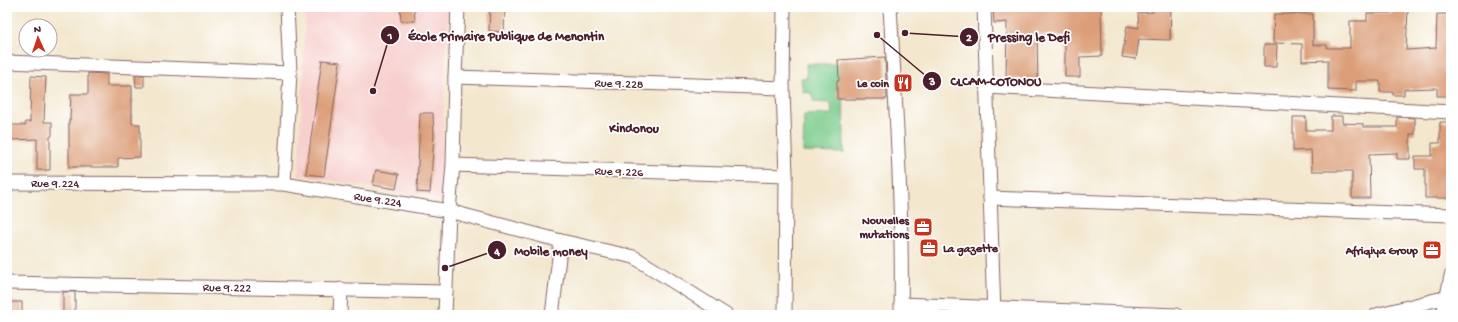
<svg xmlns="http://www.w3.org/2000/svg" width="1458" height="322" viewBox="0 0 1458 322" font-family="'Gochi Hand',sans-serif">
<rect width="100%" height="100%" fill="#fff"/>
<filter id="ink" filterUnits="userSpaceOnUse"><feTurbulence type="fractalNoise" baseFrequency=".025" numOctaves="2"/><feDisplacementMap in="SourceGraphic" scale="8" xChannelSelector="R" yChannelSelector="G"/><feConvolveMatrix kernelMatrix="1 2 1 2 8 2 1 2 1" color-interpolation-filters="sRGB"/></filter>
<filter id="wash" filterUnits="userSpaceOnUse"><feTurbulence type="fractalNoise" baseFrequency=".012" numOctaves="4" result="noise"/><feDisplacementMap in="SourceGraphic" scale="16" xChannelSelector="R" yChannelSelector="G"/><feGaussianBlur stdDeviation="0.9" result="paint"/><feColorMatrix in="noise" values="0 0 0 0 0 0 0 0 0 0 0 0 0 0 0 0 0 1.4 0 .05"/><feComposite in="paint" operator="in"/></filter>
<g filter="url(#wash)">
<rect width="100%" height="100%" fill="#f3e7ce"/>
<polygon fill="#f7d0cd" points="306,7 448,7 440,199 298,175"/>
<polygon fill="#7bcc8d" stroke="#62765c" points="806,64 843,64 844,153 803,152 804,115 832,114 831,103 814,102 811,93 803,92 801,78 807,78"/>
<g id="blocks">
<g fill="#dc9e78">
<polygon points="400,7 414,7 415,21 401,21"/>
<polygon points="490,7 505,7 504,32 489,31"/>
<polygon points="993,7 1045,7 1045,9 1064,9 1064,7 1101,7 1102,56 1080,57 1080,77 1065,77 1065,36 1037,35 1038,82 1026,81 1026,79 1006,79 1007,22 994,23"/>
<polygon points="1153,7 1171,7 1170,40 1139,39 1136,59 1122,57 1127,26 1139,28 1138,13 1153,12"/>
<polygon points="1391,8 1408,10 1406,50 1436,48 1437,14 1451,14 1451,55 1448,55 1450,96 1437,96 1437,88 1404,89 1404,95 1393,95 1393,92 1380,92 1380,81 1356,81 1356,91 1328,90 1328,60 1302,61 1302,44 1273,43 1274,14 1313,14 1313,45 1327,45 1327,48 1350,48 1350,21 1367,21 1367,13 1391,13"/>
<polygon points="1264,45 1277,45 1276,67 1264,67"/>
<polygon points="885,57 887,99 837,99 837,81 839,81 838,60"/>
<polygon points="322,60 340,62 324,176 306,174"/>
<polygon points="88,73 107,74 107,86 132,86 132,124 140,124 140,157 118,158 118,167 69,167 69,120 70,120 71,94 88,94"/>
<polygon points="135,75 144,75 144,87 136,87"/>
<polygon points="31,76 46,77 44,122 52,122 52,136 50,137 50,170 37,170 37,139 10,140 9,125 26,125 25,122 30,122"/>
<polygon points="420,113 433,113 434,135 430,193 417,192"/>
<polygon points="1331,116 1342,116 1342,123 1363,124 1363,127 1397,127 1397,117 1415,118 1415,134 1410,134 1410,159 1397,159 1397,153 1369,154 1370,198 1352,198 1352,171 1312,171 1311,150 1293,151 1293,117 1306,117 1306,130 1331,130"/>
<polygon points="1440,122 1451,122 1451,198 1425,198 1425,169 1415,169 1415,156 1432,156 1432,143 1440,143"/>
<polygon points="376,170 399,174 396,189 373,185"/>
<rect x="63" y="292" width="12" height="23"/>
<rect x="8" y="302" width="14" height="13"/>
</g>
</g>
</g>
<g filter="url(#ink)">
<use href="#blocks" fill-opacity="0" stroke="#856564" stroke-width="1"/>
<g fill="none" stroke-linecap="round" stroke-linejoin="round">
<g stroke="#856564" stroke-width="15">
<g id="minor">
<polyline points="784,7 783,88 786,176 785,315"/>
<path d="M890 7C896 110 903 212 901 315"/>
<polyline points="984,7 994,315"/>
<polyline points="7,62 290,73"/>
<polyline points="455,77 783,88"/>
<polyline points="986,87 1451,112"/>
<polyline points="453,165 786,176"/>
<polyline points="7,183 284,184 449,211 561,241 634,257 726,315"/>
<polyline points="284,184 290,73 287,7"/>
<polyline points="990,198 1451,215"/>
<polyline points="7,283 446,292"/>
<polyline points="901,304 1176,315"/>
<polyline points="340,315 341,289"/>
<polyline points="445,315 449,211 453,165 455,77 458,7"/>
<polyline points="552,315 561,241"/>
<polyline points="1376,315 1451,296"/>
<polyline points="1443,315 1451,276"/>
</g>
</g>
<use href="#minor" stroke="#fff" stroke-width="13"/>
</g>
</g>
<defs>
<g id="restaurant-square" transform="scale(1)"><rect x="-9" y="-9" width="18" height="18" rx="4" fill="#c8321e" stroke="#fff"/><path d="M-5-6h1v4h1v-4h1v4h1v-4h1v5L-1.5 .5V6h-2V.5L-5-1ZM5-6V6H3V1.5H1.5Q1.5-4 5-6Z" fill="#fff"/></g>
<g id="office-square" transform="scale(1)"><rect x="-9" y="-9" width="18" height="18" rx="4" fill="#c8321e" stroke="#fff"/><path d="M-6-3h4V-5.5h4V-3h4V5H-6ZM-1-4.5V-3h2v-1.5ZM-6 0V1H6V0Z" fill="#fff"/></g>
</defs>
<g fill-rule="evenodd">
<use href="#restaurant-square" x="903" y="83"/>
<use href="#office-square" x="923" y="227"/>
<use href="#office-square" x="929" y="248"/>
<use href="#office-square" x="1432" y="250"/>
</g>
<g text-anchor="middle" stroke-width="3.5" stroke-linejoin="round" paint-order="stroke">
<g font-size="12" fill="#4a1f2b" stroke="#fff">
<text transform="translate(619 83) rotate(2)" y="4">Rue 9.228</text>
<text transform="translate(619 171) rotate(2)" y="4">Rue 9.226</text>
<text x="55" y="187">Rue 9.224</text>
<text transform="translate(378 199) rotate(9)" y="4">Rue 9.224</text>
<text transform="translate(227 287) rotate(1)" y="4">Rue 9.222</text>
</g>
<g font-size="12" font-weight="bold" fill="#4a1f2b" stroke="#fff" text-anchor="end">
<text x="889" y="87">Le coin</text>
<text x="909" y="224">Nouvelles<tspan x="909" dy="14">mutations</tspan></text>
<text x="943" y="252" text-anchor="start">La gazette</text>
<text x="1418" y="254">Afriqiya Group</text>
</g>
<g font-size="13" font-weight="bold" fill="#4a1f2b" stroke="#fff">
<text x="634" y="132">Kindonou</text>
</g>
</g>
<path fill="none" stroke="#4a1f2b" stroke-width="1.5" d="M373 91L390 35M905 33L969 37M877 35L932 81M445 268L497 250"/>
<g fill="#4a1f2b" stroke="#fff" stroke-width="1.5">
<circle cx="373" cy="91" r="4"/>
<circle cx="905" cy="33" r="4"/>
<circle cx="877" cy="35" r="4"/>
<circle cx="445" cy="268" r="4"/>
<circle cx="390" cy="35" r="10"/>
<circle cx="969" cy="37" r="10"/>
<circle cx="932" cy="81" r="10"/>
<circle cx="497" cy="250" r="10"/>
</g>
<g font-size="12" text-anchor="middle" font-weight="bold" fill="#fff">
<text x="390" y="39">1</text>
<text x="969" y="41">2</text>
<text x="932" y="85">3</text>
<text x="497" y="255">4</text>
</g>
<g font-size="13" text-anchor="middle" font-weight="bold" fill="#4a1f2b" stroke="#fff" stroke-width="3.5" stroke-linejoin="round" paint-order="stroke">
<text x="506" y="40">École Primaire Publique de Menontin</text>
<text x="1029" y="41">Pressing le Defi</text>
<text x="996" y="85">CLCAM-COTONOU</text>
<text x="551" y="255">Mobile money</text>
</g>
<rect width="1458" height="322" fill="none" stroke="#fff" stroke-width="24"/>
<g transform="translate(38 38) rotate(357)"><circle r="19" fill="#ffffff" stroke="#b7a5aa"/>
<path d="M0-3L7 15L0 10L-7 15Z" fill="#c8321e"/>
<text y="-6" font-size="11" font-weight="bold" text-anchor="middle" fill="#4a1f2b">N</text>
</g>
</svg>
